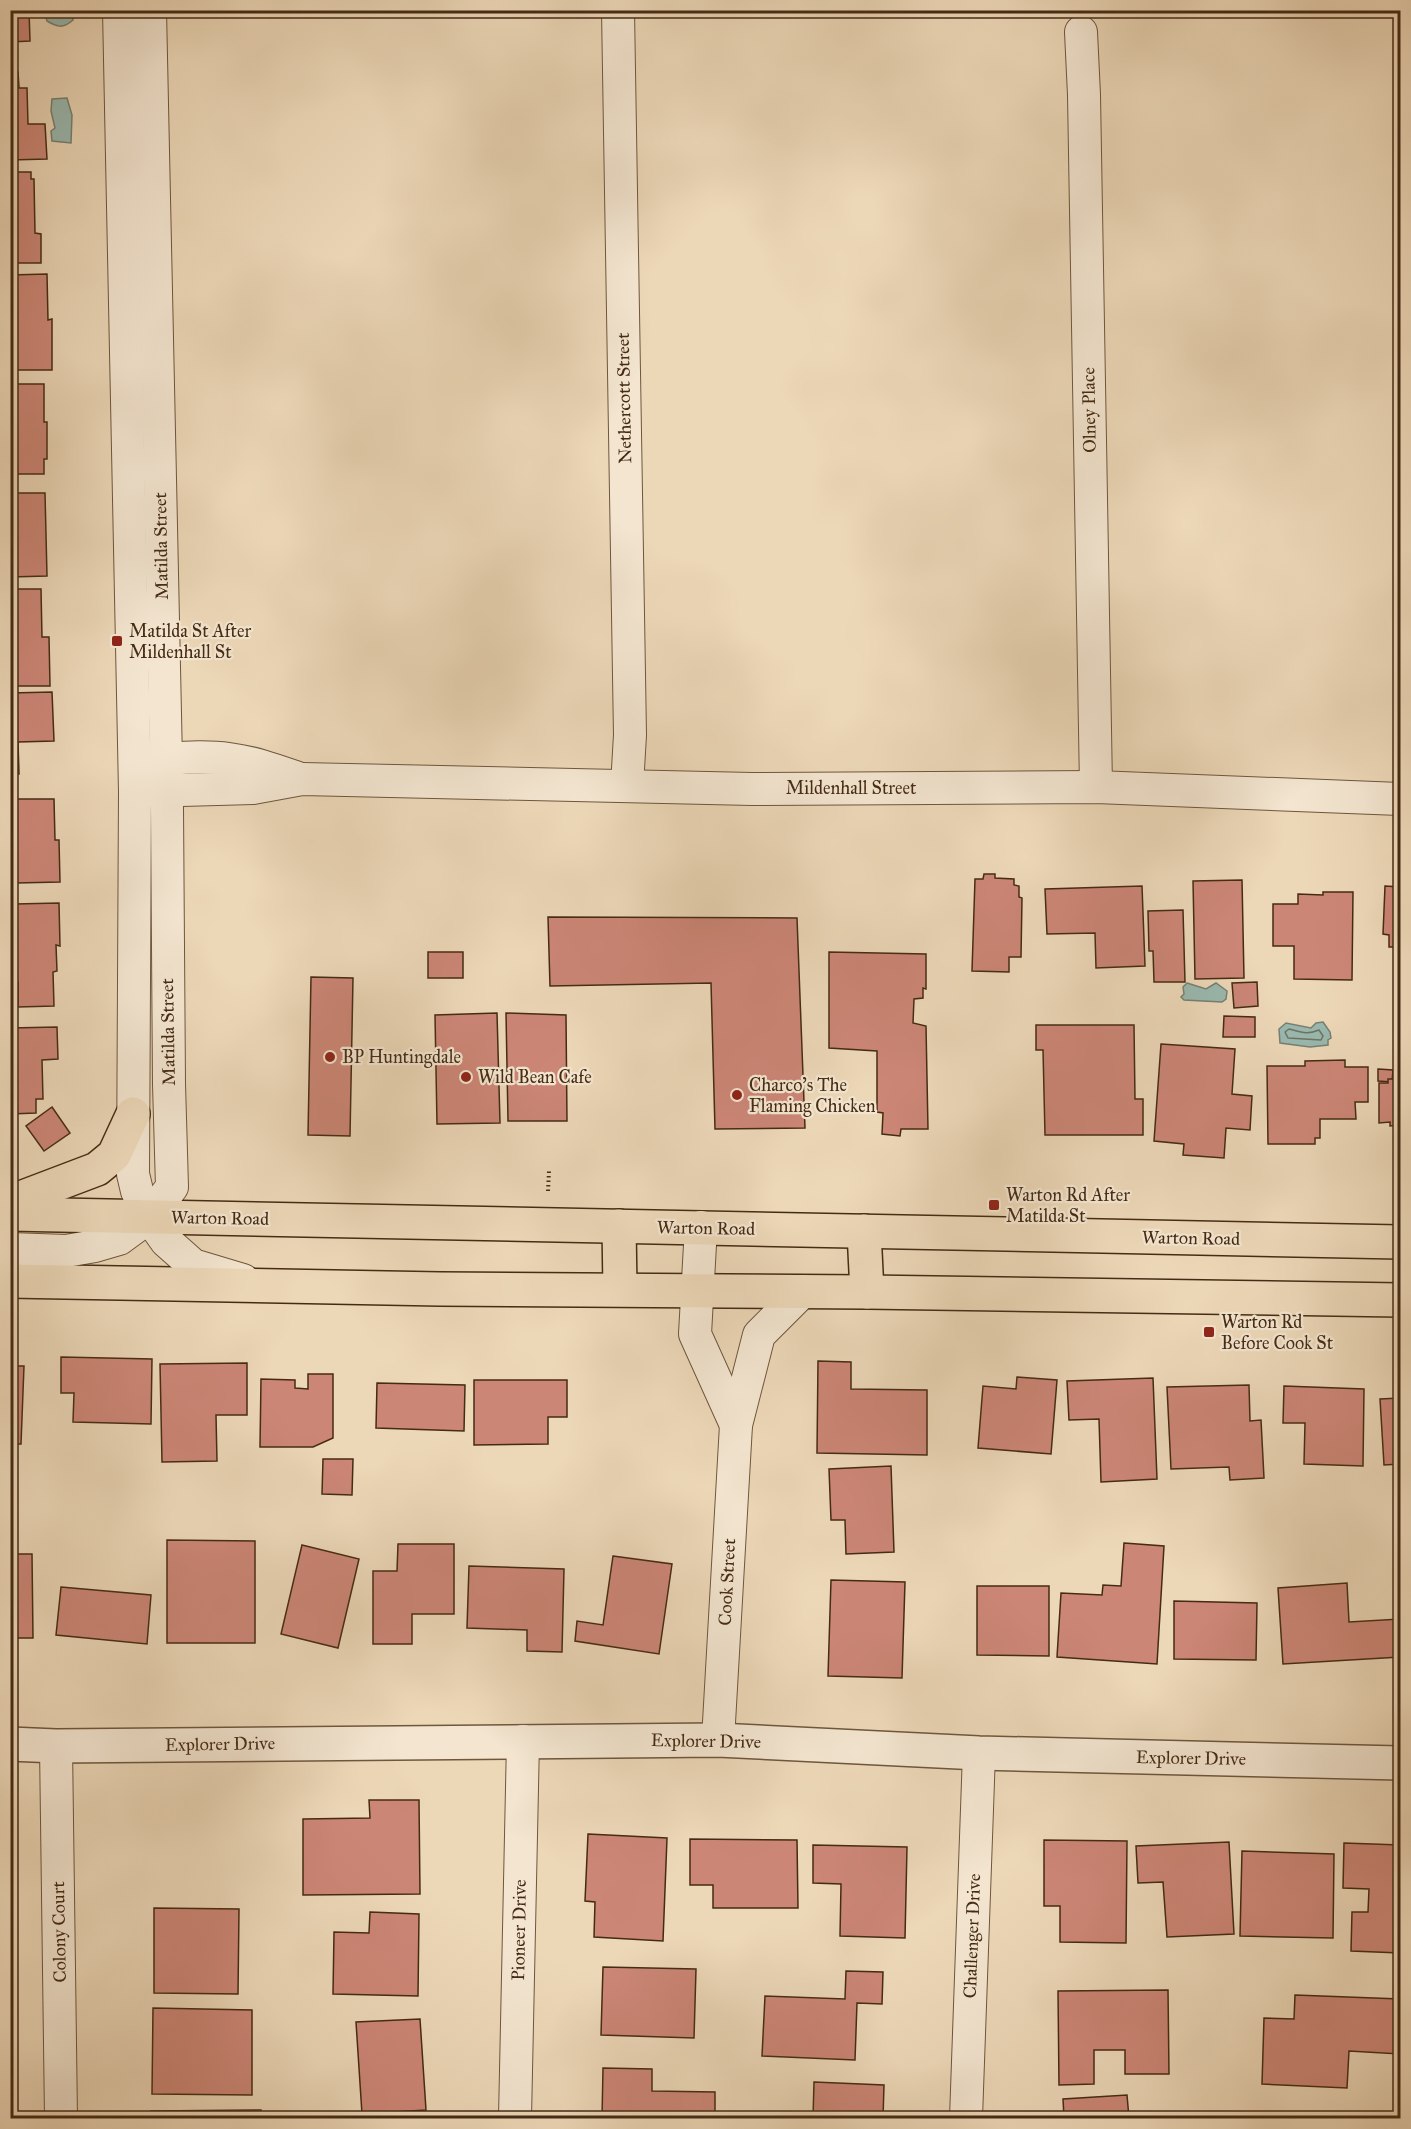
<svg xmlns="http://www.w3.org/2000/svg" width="1411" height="2129" viewBox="0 0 1411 2129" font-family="'IM FELL Great Primer',serif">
<rect width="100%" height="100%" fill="#ecd7b7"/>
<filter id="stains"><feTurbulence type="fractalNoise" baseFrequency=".00333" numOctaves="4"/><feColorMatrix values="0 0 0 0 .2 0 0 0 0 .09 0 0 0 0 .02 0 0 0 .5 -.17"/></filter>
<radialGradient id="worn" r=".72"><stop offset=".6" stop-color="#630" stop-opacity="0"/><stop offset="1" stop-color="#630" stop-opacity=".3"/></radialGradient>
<g fill="#99b9b0" stroke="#778072" stroke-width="1.5">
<path d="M47 11H73V20C63 29 57 27 47 21L45 14Z"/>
<polygon points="67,98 72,115 71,143 52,141 51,131 55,128 51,111 52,99"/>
<polygon points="1187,983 1206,989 1216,983 1227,991 1226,999 1222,1002 1184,1000 1181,997 1184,994 1183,987"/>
<polygon points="1323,1022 1330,1032 1331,1038 1328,1040 1328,1045 1310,1047 1280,1043 1279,1029 1286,1023 1311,1028 1316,1023"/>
</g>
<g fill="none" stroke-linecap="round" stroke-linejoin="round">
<path stroke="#6f7262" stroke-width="1.5" d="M1289 1029C1301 1032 1307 1035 1319 1030L1323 1036 1321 1040 1288 1038 1285 1032Z"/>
</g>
<g fill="#cc8676" stroke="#452b14" stroke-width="1.5">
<polygon points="10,10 29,10 30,41 10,42"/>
<polygon points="18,72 19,88 27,88 28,124 45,124 47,159 10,160 10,73"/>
<polygon points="10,172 31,172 31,179 34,179 35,233 41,234 41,263 10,263"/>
<polygon points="47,274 48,320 52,319 52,370 10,370 10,275"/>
<polygon points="10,384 44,384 44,422 47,422 47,459 44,459 44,474 10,474"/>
<polygon points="10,493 45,493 47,576 10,577"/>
<polygon points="10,589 41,589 42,637 49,637 50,686 10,686"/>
<polygon points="52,692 54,741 18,742 19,774 10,774 10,693"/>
<polygon points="14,799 54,799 55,840 59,840 60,882 16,883 15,860 10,860 10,816 14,816"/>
<polygon points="984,874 995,874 995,878 1014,879 1014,885 1019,886 1019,897 1022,898 1021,957 1009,957 1009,972 972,971 975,879 983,879"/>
<polygon points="1242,880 1244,978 1195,979 1193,881"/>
<polygon points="1142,886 1145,966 1096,968 1095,933 1047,934 1045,889"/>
<polygon points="1385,886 1400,887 1400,947 1389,947 1389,935 1383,934"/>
<polygon points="1323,892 1353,892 1352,980 1294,979 1294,946 1273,946 1273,904 1298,904 1298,894 1323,895"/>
<polygon points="59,903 60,946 56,945 57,971 53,972 54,1006 18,1007 18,982 10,982 10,908 15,907 15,904"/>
<polygon points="1183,910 1185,982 1154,982 1153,951 1149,951 1148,911"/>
<polygon points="548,917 797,918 805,1128 715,1129 711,983 550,986"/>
<rect x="428" y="952" width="35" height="26"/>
<polygon points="829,952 926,954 926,989 923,988 923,998 914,999 913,1023 926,1026 928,1129 901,1129 900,1136 882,1134 883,1113 877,1112 877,1051 829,1048"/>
<polygon points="311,977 353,978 350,1136 308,1135"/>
<polygon points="1257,982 1258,1006 1234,1008 1232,983"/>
<polygon points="497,1013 500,1123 437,1124 435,1015"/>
<polygon points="506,1013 566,1015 567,1121 508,1121"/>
<polygon points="1224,1016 1255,1017 1255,1037 1223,1037"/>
<polygon points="1036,1025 1134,1025 1135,1099 1143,1099 1143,1135 1045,1135 1043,1050 1036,1050"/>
<polygon points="57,1027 58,1059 42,1060 43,1099 36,1099 36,1113 10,1114 10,1028"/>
<polygon points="1161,1044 1235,1049 1232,1094 1252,1096 1250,1130 1226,1128 1224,1158 1183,1155 1184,1144 1154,1141"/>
<polygon points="1345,1060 1345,1067 1368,1067 1368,1102 1355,1102 1356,1119 1320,1119 1320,1138 1315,1138 1315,1144 1268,1144 1267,1066 1305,1066 1305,1061"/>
<polygon points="1378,1069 1393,1070 1392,1082 1378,1081"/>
<polygon points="1388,1079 1400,1079 1400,1125 1390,1126 1390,1122 1379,1123 1379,1083 1388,1083"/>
<polygon points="52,1107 70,1133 44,1151 26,1126"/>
<polygon points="61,1357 152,1359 151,1424 73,1422 74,1393 61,1393"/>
<polygon points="818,1361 851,1362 851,1389 927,1390 927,1455 817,1453"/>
<polygon points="247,1363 247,1415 216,1415 217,1461 162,1462 160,1364"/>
<polygon points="10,1366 24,1366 21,1444 10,1444"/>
<polygon points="308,1374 333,1374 333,1438 313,1447 260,1447 261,1379 295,1380 295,1388 308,1389"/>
<polygon points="1017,1377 1057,1380 1051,1454 978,1448 983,1386 1016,1389"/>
<polygon points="1153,1378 1157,1479 1101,1482 1099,1419 1069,1420 1067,1381"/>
<polygon points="474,1380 567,1380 567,1417 548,1417 548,1444 474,1445"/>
<polygon points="377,1383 465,1385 464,1431 376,1428"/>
<polygon points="1249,1385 1250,1421 1261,1420 1264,1478 1230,1480 1229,1467 1171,1469 1167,1387"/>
<polygon points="1284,1386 1364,1389 1363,1466 1304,1464 1305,1423 1283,1423"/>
<polygon points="1400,1398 1400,1464 1384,1465 1380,1399"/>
<polygon points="323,1459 353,1459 352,1495 322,1494"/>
<polygon points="891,1466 894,1552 846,1554 845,1520 831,1520 829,1469"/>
<polygon points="167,1540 255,1541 255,1643 167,1643"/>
<polygon points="1124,1543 1164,1546 1157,1664 1057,1657 1061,1593 1102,1595 1103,1585 1121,1586"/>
<polygon points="398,1544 454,1544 454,1614 412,1614 412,1644 373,1644 373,1571 397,1571"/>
<polygon points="302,1545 359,1559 338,1648 281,1634"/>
<polygon points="10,1554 32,1554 33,1638 10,1638"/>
<polygon points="613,1556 672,1564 659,1654 575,1641 577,1621 603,1625"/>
<polygon points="469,1566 564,1569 562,1652 527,1651 527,1630 467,1628"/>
<polygon points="831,1580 905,1582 902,1678 828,1676"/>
<polygon points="1347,1583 1349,1622 1400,1619 1400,1657 1283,1664 1278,1588"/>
<polygon points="977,1586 1049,1586 1049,1656 977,1655"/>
<polygon points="61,1587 151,1595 147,1644 56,1635"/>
<polygon points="1174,1601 1257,1603 1256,1660 1174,1659"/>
<polygon points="369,1800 419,1800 420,1894 303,1895 303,1819 370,1818"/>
<polygon points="588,1834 667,1838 663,1941 594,1937 595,1902 585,1901"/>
<polygon points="690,1839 797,1840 798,1908 713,1908 713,1885 690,1885"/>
<polygon points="1044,1840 1127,1841 1126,1943 1060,1942 1060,1906 1044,1906"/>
<polygon points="1229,1842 1234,1934 1167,1937 1163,1882 1138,1883 1136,1846"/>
<polygon points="1344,1843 1400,1845 1400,1953 1351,1951 1352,1912 1368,1912 1369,1889 1343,1888"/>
<polygon points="813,1845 907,1847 905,1938 840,1936 841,1884 813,1883"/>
<polygon points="1242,1851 1334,1854 1333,1938 1240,1936"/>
<polygon points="154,1908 239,1909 238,1994 154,1993"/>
<polygon points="370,1912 419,1914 418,1996 333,1994 334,1932 369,1933"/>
<polygon points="603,1967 696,1969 694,2038 601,2035"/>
<polygon points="846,1971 883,1972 882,2004 857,2003 855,2060 762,2056 765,1996 845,1999"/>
<polygon points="1168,1990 1169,2074 1125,2074 1125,2050 1094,2050 1094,2084 1059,2085 1058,1991"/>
<polygon points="1295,1995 1400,1999 1400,2054 1349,2051 1347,2088 1262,2084 1264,2018 1294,2019"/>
<polygon points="153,2008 252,2010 252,2095 152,2094"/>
<polygon points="420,2019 426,2110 362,2114 356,2022"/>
<polygon points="603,2068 652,2069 652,2091 715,2092 715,2118 602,2118"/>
<polygon points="814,2082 884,2085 883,2118 813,2118"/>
<polygon points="1127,2095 1129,2118 1064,2118 1063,2099"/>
<polygon points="261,2110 261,2118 151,2118 151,2111"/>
</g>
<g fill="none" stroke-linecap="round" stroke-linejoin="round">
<g stroke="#6f563d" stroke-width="34">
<g id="minor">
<polyline points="119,10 135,792 133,1174 137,1191 149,1217 166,1241 193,1265 243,1280"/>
<polyline points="618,10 630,735 627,786"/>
<polyline points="1081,32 1084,95 1096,787"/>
<path d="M144 760C172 759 201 755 229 759 253 762 275 770 298 778"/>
<polyline points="146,791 253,788 302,779 752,789 1096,787 1400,799"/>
<polyline points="701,1227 695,1334 736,1425"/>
<polyline points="10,1249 66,1251 95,1246 119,1239 149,1217 172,1187 169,1084 167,808 150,10"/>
<polyline points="718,1740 736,1425 759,1335 803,1291"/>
<polyline points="56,1746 61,2118"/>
<polyline points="515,2118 523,1741"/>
<polyline points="966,2118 979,1753"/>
</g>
</g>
<g stroke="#6f563d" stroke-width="36">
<polyline id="tertiary" points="10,1744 56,1746 718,1740 979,1753 1400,1763"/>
</g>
<g stroke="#452b14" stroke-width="36">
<g id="primary">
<polyline points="10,1202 97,1169 114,1155 133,1114"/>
<polyline points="10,1214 1400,1242"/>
<polyline points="619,1226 620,1289"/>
<polyline points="864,1231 867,1292"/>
<polyline points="10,1281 440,1289 867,1292 1400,1300"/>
</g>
</g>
<polyline stroke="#452b14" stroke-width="4" stroke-dasharray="1.5 3" stroke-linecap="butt" points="548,1191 549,1171"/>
<use href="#minor" stroke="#f3e5d0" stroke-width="32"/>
<use href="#tertiary" stroke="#f3e5d0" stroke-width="33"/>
<use href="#primary" stroke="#ecd7b7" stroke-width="33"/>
</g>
<g fill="#8f2418" stroke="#f3e5d0" stroke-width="2">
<rect x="111" y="635" width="12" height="12" rx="3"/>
<circle cx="330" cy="1057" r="6"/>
<circle cx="466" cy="1077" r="6"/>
<circle cx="737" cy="1095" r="6"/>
<rect x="988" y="1199" width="12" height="12" rx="3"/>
<rect x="1203" y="1326" width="12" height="12" rx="3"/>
</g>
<g text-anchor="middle" stroke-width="4.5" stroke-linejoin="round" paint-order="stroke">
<g font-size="18" fill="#452b14" stroke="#f3e5d0">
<text transform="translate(624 398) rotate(-91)" y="6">Nethercott Street</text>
<text transform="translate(1089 410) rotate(-91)" y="6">Olney Place</text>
<text transform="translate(161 546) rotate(-91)" y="6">Matilda Street</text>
<text x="851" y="794">Mildenhall Street</text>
<text transform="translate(168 1032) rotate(-91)" y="6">Matilda Street</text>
<text transform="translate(220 1218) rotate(1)" y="6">Warton Road</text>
<text transform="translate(706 1228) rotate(1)" y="6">Warton Road</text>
<text transform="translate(1191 1238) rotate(1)" y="6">Warton Road</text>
<text transform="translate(727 1582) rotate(-87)" y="6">Cook Street</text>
<text transform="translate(706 1741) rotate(1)" y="6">Explorer Drive</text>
<text transform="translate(220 1744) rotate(-1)" y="6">Explorer Drive</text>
<text transform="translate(1191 1758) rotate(1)" y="6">Explorer Drive</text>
<text transform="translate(519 1930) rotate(-89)" y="6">Pioneer Drive</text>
<text transform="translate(59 1932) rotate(-91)" y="6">Colony Court</text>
<text transform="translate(972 1936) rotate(-88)" y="6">Challenger Drive</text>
</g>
<g font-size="18" fill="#452b14" stroke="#f3e5d0" text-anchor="start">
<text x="129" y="637">Matilda St After<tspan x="129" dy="21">Mildenhall St</tspan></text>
<text x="342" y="1063">BP Huntingdale</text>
<text x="478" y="1083">Wild Bean Cafe</text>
<text x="749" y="1091">Charco's The<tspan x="749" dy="21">Flaming Chicken</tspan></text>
<text x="1006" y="1201">Warton Rd After<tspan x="1006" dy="21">Matilda St</tspan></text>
<text x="1221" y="1328">Warton Rd<tspan x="1221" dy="21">Before Cook St</tspan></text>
</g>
</g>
<rect width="1411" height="2129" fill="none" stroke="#ecd7b7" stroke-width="36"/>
<rect x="12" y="12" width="1387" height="2105" fill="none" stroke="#452b14" stroke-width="3"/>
<rect x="18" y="18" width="1375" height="2093" fill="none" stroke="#452b14" stroke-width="1.5"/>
<rect width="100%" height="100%" filter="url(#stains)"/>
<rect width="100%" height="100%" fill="url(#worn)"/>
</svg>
